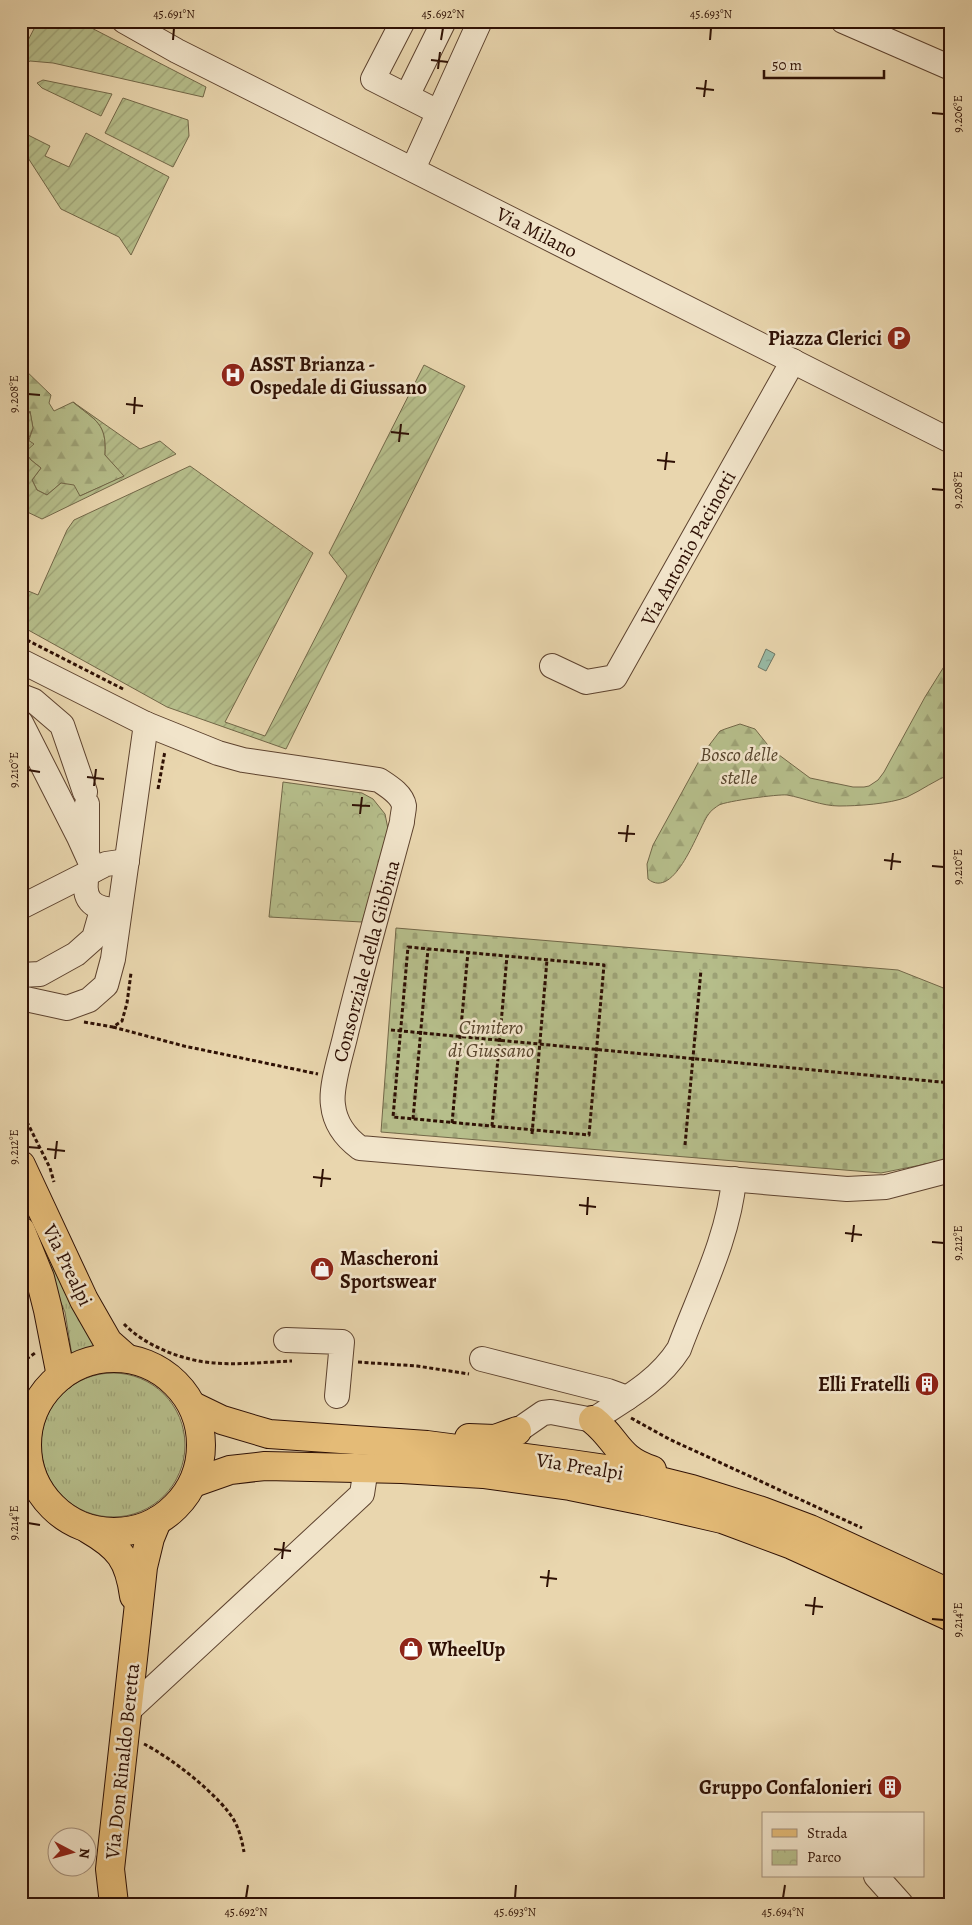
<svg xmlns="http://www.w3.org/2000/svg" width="972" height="1925" viewBox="0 0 972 1925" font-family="Alegreya,serif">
<defs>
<pattern id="grass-tufts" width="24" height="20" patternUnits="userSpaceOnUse" patternTransform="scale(1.25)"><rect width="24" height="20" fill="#b6be8b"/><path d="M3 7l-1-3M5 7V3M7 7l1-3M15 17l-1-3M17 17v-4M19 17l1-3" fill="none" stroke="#9da276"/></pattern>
<pattern id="forest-firs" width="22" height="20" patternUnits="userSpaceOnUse" patternTransform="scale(1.25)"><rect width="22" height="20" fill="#b6be8b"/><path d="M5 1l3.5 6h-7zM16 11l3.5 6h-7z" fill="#9da276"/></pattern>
<pattern id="cemetery-stones" width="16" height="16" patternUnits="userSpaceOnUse" patternTransform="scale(1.25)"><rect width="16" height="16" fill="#b6be8b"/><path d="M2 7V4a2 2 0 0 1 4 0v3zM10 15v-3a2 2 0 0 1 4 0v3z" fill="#9da276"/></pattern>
<pattern id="park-crowns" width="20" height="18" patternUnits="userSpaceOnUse" patternTransform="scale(1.25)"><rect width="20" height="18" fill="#b6be8b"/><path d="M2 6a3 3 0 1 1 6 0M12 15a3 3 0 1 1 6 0" fill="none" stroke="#9da276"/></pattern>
<pattern id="garden-furrows" width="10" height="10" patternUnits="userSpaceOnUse" patternTransform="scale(1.25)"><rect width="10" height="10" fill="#b6be8b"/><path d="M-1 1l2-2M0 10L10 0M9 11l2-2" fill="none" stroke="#9da276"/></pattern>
<pattern id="water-ripples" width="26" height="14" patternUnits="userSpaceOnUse" patternTransform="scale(1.25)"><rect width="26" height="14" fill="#98baa6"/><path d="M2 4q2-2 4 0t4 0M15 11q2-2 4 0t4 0" fill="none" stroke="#839f8d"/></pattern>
</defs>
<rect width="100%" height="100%" fill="#e9d6ae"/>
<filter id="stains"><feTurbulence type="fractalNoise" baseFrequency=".004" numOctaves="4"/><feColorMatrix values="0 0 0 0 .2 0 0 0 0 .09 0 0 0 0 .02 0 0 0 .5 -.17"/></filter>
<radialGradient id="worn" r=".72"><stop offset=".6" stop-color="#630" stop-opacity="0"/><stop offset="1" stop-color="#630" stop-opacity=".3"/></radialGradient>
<g fill="url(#grass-tufts)" stroke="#726748">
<polygon points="21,1190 91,1340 100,1351 85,1355 73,1362 65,1312 21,1213"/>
<circle cx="113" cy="1445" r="72"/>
</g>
<g fill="url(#forest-firs)" stroke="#726748">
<path d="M21 366 51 395 49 403 54 411 73 402C96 421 107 423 105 455L125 476 80 496 61 483 47 495 37 490 32 480 41 468 31 460 25 452 33 428 30 412 21 430Z"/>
<path d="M951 660V774C935 780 922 790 907 797 890 804 857 806 839 806 822 806 804 798 787 795 778 794 727 801 719 805 716 807 710 811 708 815 698 829 675 901 648 879L647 864 653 845 704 752 720 731 725 729 740 724 755 729 771 749 810 778 853 787H864L869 786 878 780 884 772 925 697 945 665Z"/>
</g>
<polygon fill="url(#cemetery-stones)" stroke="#726748" points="396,928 898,970 951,991 951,1159 881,1173 381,1132"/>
<polygon fill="url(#park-crowns)" stroke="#726748" points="283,782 362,793 373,799 385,814 389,834 362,922 269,917"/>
<g fill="url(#garden-furrows)" stroke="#726748">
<polygon points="38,21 78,21 206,87 203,97 53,63 30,61 21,66 21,54"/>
<polygon points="43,80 112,94 101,116 42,88 37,83"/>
<polygon points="123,98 188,120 189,136 173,167 105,133"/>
<polygon points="22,132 50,146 45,156 69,167 86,133 169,177 131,255 119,237 61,209 21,147"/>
<polygon points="424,365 465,386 286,749 167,707 21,626 21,588 38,595 67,530 74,520 190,466 313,553 225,722 265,736 347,576 329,553"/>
<path d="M73 402 140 449 160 441 176 454 42 519 21 509V430L30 411 33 428 28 440 34 444 25 452 31 460 41 468 32 480 37 490 47 495 61 483 74 485 80 496 124 476 105 455C107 423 96 421 73 402Z"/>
</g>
<polygon fill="url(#water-ripples)" stroke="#6e7665" points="766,649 775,654 766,671 758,667"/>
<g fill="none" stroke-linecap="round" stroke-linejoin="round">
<g stroke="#5d422e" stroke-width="26">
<g id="minor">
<polyline points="124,21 177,51 951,441"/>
<polyline points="403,21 373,79 438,112"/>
<polyline points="843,21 951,68"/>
<polyline points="407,96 444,21"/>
<polyline points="413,169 480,21"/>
<path d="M21 661 146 724 218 753 243 760 379 780C388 786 402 794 404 806 404 811 402 817 402 822 383 893 363 963 346 1033 342 1052 330 1086 333 1105 335 1124 345 1137 360 1148L847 1189 886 1187 951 1170"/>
<polyline points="552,666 586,682 615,677 793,361"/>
<polyline points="21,696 34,701 62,725 85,792"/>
<polyline points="21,723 79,837 94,870"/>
<polyline points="87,804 87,850"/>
<path d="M87 874C82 899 91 909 116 910"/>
<polyline points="21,907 106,864 127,861"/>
<polyline points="21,975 40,974 76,954 94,938 102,910"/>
<polyline points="21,998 67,1008 89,1000 106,985 113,959 146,724"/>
<polyline points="286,1340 342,1342 337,1396"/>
<polyline points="482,1359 608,1391 627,1398"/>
<path d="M517 1431 543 1413 551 1412 593 1420C625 1399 658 1382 679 1349 699 1295 729 1237 734 1179"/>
<polyline points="128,1711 362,1494 366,1468"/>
<polyline points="876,1876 901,1904"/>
</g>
</g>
<g stroke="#2e1004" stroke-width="30">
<g id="major">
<polyline points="21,1165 84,1300 108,1342 125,1357"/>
<polyline points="21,1231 40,1278 48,1310 61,1376"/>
<circle cx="114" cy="1445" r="87"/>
<polyline points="193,1406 222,1420 269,1434 427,1445 571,1464 620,1471 692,1489 762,1511 810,1529 951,1594"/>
<path d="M593 1420C618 1440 617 1459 652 1470"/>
<polyline points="469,1438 495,1439 517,1431"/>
<polyline points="193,1483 230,1470 265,1466 402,1469 483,1474 570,1486 644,1501 722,1519 792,1545 951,1617"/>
<path d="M88 1529C119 1547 129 1559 134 1596"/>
<polyline points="114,1904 110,1869 143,1567 150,1538 157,1521"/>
</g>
</g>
<g stroke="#2e1004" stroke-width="3" stroke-dasharray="4 2.5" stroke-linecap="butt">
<polyline points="21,637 125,690"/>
<polyline points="158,789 165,751"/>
<polygon points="408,947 604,965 589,1135 393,1117"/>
<polyline points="84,1022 113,1027 122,1021 127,1003 131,973"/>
<polyline points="113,1027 184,1046 318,1074"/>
<polyline points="391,1030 951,1083"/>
<polyline points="21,1110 50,1168 54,1182"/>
<polyline points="413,1119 428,949"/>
<polyline points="452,1123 468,952"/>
<polyline points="492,1126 507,956"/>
<polyline points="532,1134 547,960"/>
<polyline points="685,1145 701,970"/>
<path d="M124 1324C145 1346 184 1361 214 1363 240 1365 267 1362 292 1361"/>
<polyline points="358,1362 417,1366 469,1374"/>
<polyline points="21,1363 35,1353"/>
<polyline points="631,1418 669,1439 862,1528"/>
<path d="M144 1744C170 1757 221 1796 235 1822 240 1832 242 1841 244 1852"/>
</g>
<use href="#minor" stroke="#f1e4ca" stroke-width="24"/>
<use href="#major" stroke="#e4bb77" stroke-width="28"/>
</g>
<path fill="none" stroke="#2e1004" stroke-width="2" d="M173 40 174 28M441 40 443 28M710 40 711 28M431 60 448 62M438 69 440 52M696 88 714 90M704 97 706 80M932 113 944 114M28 394 40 395M126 404 143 406M134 414 135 397M391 432 409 434M399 442 401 424M657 460 675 462M665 470 667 452M932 489 944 490M28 770 40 772M87 777 104 779M94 786 96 769M352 805 370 806M360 814 362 797M618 833 635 834M626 842 628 825M884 860 901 862M932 866 944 867M891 870 893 853M28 1147 40 1148M47 1149 65 1151M55 1159 57 1141M313 1177 331 1179M321 1187 323 1169M579 1205 596 1207M587 1215 588 1197M845 1233 862 1235M852 1242 854 1225M932 1242 944 1243M28 1523 40 1525M274 1549 291 1551M282 1559 284 1542M540 1577 557 1579M547 1587 549 1570M805 1605 823 1607M813 1615 815 1597M932 1619 944 1620M246 1898 248 1885M515 1898 516 1885M783 1898 785 1885"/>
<defs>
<g id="parking-disc" transform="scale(1.25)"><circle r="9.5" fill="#8f2418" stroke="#f1e4ca"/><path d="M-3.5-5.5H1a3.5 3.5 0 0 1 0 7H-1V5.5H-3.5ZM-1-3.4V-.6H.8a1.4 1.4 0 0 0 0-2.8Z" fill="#fff"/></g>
<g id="hospital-disc" transform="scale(1.25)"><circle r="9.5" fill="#8f2418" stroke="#f1e4ca"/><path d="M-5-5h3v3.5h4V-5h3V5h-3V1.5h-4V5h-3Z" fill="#fff"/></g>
<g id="shop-disc" transform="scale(1.25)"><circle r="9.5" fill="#8f2418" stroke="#f1e4ca"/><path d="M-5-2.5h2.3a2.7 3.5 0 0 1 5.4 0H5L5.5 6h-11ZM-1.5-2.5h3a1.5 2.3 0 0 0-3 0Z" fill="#fff"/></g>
<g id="building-disc" transform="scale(1.25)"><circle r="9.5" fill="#8f2418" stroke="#f1e4ca"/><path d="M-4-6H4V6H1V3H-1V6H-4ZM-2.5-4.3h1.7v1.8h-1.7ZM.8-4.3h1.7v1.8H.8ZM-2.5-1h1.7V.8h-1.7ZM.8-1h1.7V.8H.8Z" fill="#fff"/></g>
</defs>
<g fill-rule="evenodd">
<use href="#parking-disc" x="899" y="338"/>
<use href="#hospital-disc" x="233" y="375"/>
<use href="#shop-disc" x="322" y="1269"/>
<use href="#building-disc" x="927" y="1384"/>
<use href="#shop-disc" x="411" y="1649"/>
<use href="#building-disc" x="890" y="1787"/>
</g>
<g text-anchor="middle" stroke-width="5" stroke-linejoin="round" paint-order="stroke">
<g font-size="20" fill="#2e1004" stroke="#f1e4ca">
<text transform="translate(537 232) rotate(27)" y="7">Via Milano</text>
<text transform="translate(688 548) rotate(-61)" y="7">Via Antonio Pacinotti</text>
<text transform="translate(366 961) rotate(-75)" y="7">Consorziale della Gibbina</text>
<text transform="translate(68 1265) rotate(64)" y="7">Via Prealpi</text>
<text transform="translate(580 1466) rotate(9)" y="7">Via Prealpi</text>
<text transform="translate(122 1761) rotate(-84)" y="7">Via Don Rinaldo Beretta</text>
</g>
<g font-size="20" font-weight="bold" fill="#2e1004" stroke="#f1e4ca" text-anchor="end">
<text x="882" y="345">Piazza Clerici</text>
<text x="250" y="371" text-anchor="start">ASST Brianza -<tspan x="250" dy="23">Ospedale di Giussano</tspan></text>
<text x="340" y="1265" text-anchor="start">Mascheroni<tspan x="340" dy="23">Sportswear</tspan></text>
<text x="910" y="1391">Elli Fratelli</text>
<text x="428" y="1656" text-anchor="start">WheelUp</text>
<text x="872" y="1794">Gruppo Confalonieri</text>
</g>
<g font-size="20" font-style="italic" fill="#57442c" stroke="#f1e4ca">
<text x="739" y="761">Bosco delle<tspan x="739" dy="23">stelle</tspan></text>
<text x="491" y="1034">Cimitero<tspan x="491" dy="23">di Giussano</tspan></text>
</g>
</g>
<rect width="972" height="1925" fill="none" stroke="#e9d6ae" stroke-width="55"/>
<rect x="762" y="1812" width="162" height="65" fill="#f1e4ca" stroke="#a38f7b"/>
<rect x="772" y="1829" width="25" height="8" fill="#e4bb77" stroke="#a38f7b"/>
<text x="807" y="1838" font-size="15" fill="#2e1004">Strada</text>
<rect x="772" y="1850" width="25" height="15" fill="url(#park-crowns)" stroke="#a38f7b"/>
<text x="807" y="1862" font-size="15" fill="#2e1004">Parco</text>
<g transform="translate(72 1852) rotate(96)"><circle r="24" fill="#f1e4ca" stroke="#a38f7b"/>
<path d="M0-4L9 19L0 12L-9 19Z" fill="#8f2418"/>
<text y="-8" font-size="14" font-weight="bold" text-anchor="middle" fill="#2e1004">N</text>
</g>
<path d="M764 70v8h120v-8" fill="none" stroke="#2e1004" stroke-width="2.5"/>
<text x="772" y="70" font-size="15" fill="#2e1004" stroke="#f1e4ca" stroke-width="4" paint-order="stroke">50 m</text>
<rect x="28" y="28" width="916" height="1870" fill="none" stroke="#2e1004" stroke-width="2"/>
<g font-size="12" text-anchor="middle" fill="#2e1004">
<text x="174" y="18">45.691°N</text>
<text x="443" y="18">45.692°N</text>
<text x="711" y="18">45.693°N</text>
<text transform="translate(958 114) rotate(-90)" y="4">9.206°E</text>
<text transform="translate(14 394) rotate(-90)" y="4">9.208°E</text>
<text transform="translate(958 490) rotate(-90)" y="4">9.208°E</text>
<text transform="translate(14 770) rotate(-90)" y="4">9.210°E</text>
<text transform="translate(958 867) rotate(-90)" y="4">9.210°E</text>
<text transform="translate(14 1147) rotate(-90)" y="4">9.212°E</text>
<text transform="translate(958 1243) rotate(-90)" y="4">9.212°E</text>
<text transform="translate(14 1523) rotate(-90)" y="4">9.214°E</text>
<text transform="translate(958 1620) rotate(-90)" y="4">9.214°E</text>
<text x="246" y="1916">45.692°N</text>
<text x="515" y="1916">45.693°N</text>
<text x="783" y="1916">45.694°N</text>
</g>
<rect width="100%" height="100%" filter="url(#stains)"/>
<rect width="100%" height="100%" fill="url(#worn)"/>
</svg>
